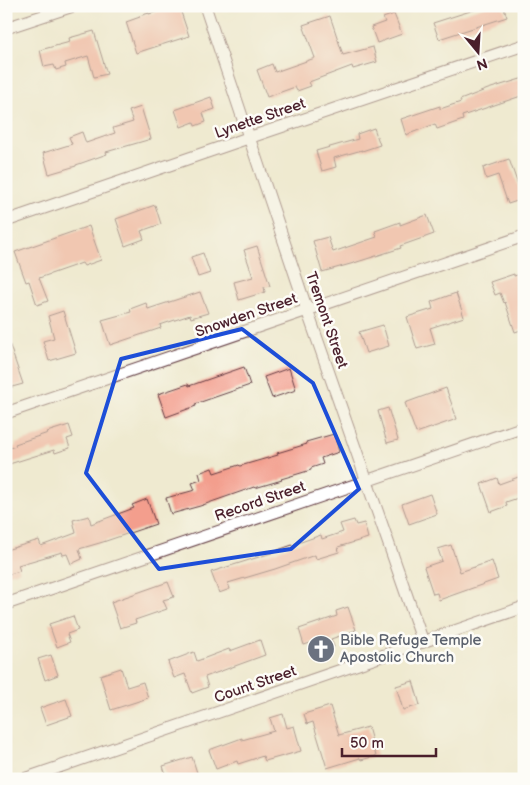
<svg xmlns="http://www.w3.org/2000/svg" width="530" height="785" viewBox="0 0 530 785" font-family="'Balsamiq Sans',sans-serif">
<rect width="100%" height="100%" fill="#fdfcf7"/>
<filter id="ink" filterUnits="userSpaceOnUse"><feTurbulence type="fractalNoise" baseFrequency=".02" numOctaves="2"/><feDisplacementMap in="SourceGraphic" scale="10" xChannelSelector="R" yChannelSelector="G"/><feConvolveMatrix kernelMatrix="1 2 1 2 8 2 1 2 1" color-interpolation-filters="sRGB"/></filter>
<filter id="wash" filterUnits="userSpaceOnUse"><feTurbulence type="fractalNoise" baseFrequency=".0096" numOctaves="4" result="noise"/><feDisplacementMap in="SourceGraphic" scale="20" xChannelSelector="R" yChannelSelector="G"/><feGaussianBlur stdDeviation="1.12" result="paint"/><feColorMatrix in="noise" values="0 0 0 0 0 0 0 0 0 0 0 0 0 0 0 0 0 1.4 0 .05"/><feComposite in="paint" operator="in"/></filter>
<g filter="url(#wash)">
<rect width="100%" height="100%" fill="#efead0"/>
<g id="blocks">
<g fill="#f39e8d">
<polygon points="169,6 179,6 189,36 136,53 126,22 140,17 139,16 149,13 149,14 169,8"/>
<polygon points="486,6 503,6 507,17 439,39 433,23"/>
<polygon points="394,14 402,34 377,43 371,27 385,22 383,18"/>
<polygon points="330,16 343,55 373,47 377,62 353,69 352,66 309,82 311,86 297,91 295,87 267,97 257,70 272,64 275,72 315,58 303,25"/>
<polygon points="94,31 107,74 94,77 88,56 65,63 66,67 56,70 54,65 44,67 40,50 70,42 69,38"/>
<polygon points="524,78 524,95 462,116 463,120 437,129 435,124 406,135 401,119 440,106 440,109 461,102 460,100 488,89"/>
<polygon points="211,97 215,109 203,113 206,122 195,126 194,122 181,127 175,110"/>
<polygon points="141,107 151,139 106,152 107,154 76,165 76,166 49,174 43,153 72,144 69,137 82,132 86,143 115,133 113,128 133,122 129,111"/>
<polygon points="374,128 380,145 362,151 362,150 334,158 336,167 322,171 316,151 358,139 357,134"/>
<polygon points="509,159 523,199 508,204 498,175 486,179 483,168"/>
<polygon points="155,205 161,224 141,231 144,239 125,246 116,219"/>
<polygon points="427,215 434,234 400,246 401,248 354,263 322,272 313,241 328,237 333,252 377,237 375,231 400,222 400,225"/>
<polygon points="89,226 101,260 84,266 82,263 39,278 48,301 37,305 29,281 26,282 15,252"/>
<polygon points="257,246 270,286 264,287 265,292 239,300 234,282 253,277 244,250"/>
<polygon points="203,253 210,273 198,277 191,257"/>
<polygon points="524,273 524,329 515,332 505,302 504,303 500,293 495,295 490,282 514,274 514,276"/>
<polygon points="200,292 208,313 191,318 190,315 160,325 161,328 110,345 102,320 131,312 130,309 146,303 148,309"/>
<polygon points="456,293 464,317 430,328 435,344 417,349 407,317 433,309 431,302"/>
<polygon points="63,311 76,353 49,361 43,341 54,338 48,316"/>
<polygon points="383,325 389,346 366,353 359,332"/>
<polygon points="8,340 23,384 12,387 6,372 6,341"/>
<polygon points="244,367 250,385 195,404 196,406 166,417 158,394 188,384 189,386"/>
<polygon points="289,368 296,390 272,398 264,377"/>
<polygon points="446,388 457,419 416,433 405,403"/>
<polygon points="388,408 398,440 387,443 378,411"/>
<polygon points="69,425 73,437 67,439 70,448 55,453 54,450 6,465 6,449 16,446 15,444 48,433 47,432"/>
<polygon points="334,434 339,452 321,458 323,464 311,468 311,470 281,479 282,480 255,488 254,487 200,506 171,514 166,498 195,490 192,483 201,480 199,473 212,468 214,473 239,465 240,466 278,455 277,453 307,444 306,442"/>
<polygon points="524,475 524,496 506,502 507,506 491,512 481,484 497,478 499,484"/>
<polygon points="430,494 437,514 409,524 402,504"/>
<polygon points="147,499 156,524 103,542 79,549 82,559 71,564 67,554 63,555 62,552 18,565 20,571 6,575 6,550 39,540 41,546 76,533 73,520 89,516 91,524 134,508 132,505"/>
<polygon points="354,520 356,525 364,523 368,538 338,547 339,552 316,559 315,555 275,569 228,583 230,589 219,593 211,572 278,551 278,550 321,535 322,539 343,532 340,524"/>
<polygon points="451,545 460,572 492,561 498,579 439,600 437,593 433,594 424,567 442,561 438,549"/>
<polygon points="168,582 174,597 163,600 167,609 135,620 136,623 120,628 111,602"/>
<polygon points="348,607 356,630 331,639 334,647 324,651 320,640 304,645 299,629 337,616 336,611"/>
<polygon points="73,616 78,630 67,634 70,642 57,647 49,624"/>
<polygon points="260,640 265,655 205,677 208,687 192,693 185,674 174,678 168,662 194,652 197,661 229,649 230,651"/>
<polygon points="51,655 58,675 45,680 38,659"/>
<polygon points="121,668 127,687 143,682 148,698 111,710 100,675"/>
<polygon points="413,681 420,705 403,710 396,686"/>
<polygon points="66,699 72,716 46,725 40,708"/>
<polygon points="330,706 339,735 368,727 376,756 361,760 360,758 327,768 313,722 307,724 304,714"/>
<polygon points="283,714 287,728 294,726 301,751 265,761 263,756 238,764 237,761 216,769 209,750 242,738 242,740 274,731 270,718"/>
<polygon points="192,757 199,779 167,779 163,766"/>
</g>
</g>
</g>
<g filter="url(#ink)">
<use href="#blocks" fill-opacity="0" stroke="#633d44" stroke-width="1"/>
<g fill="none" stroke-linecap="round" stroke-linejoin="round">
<g stroke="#633d44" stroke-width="13">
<g id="minor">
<polyline points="205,6 307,310 423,642"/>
<polyline points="6,28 73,6"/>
<polyline points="6,221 248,138 524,45"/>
<polyline points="6,413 524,236"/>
<polyline points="6,604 524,427"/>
<polyline points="24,779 524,607"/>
</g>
</g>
<use href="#minor" stroke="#fff" stroke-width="11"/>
</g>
</g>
<path d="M0 0H530V785H0ZM242 329 313 383 359 489 291 549 159 569 86 473 121 359Z" fill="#efead0" fill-opacity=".55" fill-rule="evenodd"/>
<path fill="none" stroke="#1d4ed8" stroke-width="4" stroke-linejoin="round" d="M242 329 313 383 359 489 291 549 159 569 86 473 121 359Z"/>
<defs>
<g id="church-disc" transform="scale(1.4375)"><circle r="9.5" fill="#6b7280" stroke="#fdfcf7"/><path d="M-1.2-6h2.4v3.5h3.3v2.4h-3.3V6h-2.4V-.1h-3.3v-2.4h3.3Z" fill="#fff"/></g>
</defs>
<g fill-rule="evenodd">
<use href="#church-disc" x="321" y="649"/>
</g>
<g text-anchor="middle" stroke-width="5" stroke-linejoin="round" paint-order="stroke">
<g font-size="15" fill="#4a1f2b" stroke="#fdfcf7">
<text transform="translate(260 118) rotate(-19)" y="5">Lynette Street</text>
<text transform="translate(246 315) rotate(-19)" y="5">Snowden Street</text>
<text transform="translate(327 320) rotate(71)" y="5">Tremont Street</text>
<text transform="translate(260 501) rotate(-19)" y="5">Record Street</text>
<text transform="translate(255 684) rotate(-19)" y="5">Count Street</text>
</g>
<g font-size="15" fill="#5b616d" stroke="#fdfcf7" text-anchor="start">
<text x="340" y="645">Bible Refuge Temple<tspan x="340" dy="17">Apostolic Church</tspan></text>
</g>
</g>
<rect width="530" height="785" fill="none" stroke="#fdfcf7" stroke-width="25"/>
<g transform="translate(478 52) rotate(162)" stroke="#fdfcf7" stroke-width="4" paint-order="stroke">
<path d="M0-4L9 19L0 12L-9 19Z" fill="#4a1f2b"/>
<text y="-8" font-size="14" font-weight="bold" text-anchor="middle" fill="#4a1f2b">N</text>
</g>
<path d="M342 748v8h94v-8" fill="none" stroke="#4a1f2b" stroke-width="2.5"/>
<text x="350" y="748" font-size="15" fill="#4a1f2b" stroke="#fdfcf7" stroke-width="4" paint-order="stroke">50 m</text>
</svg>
